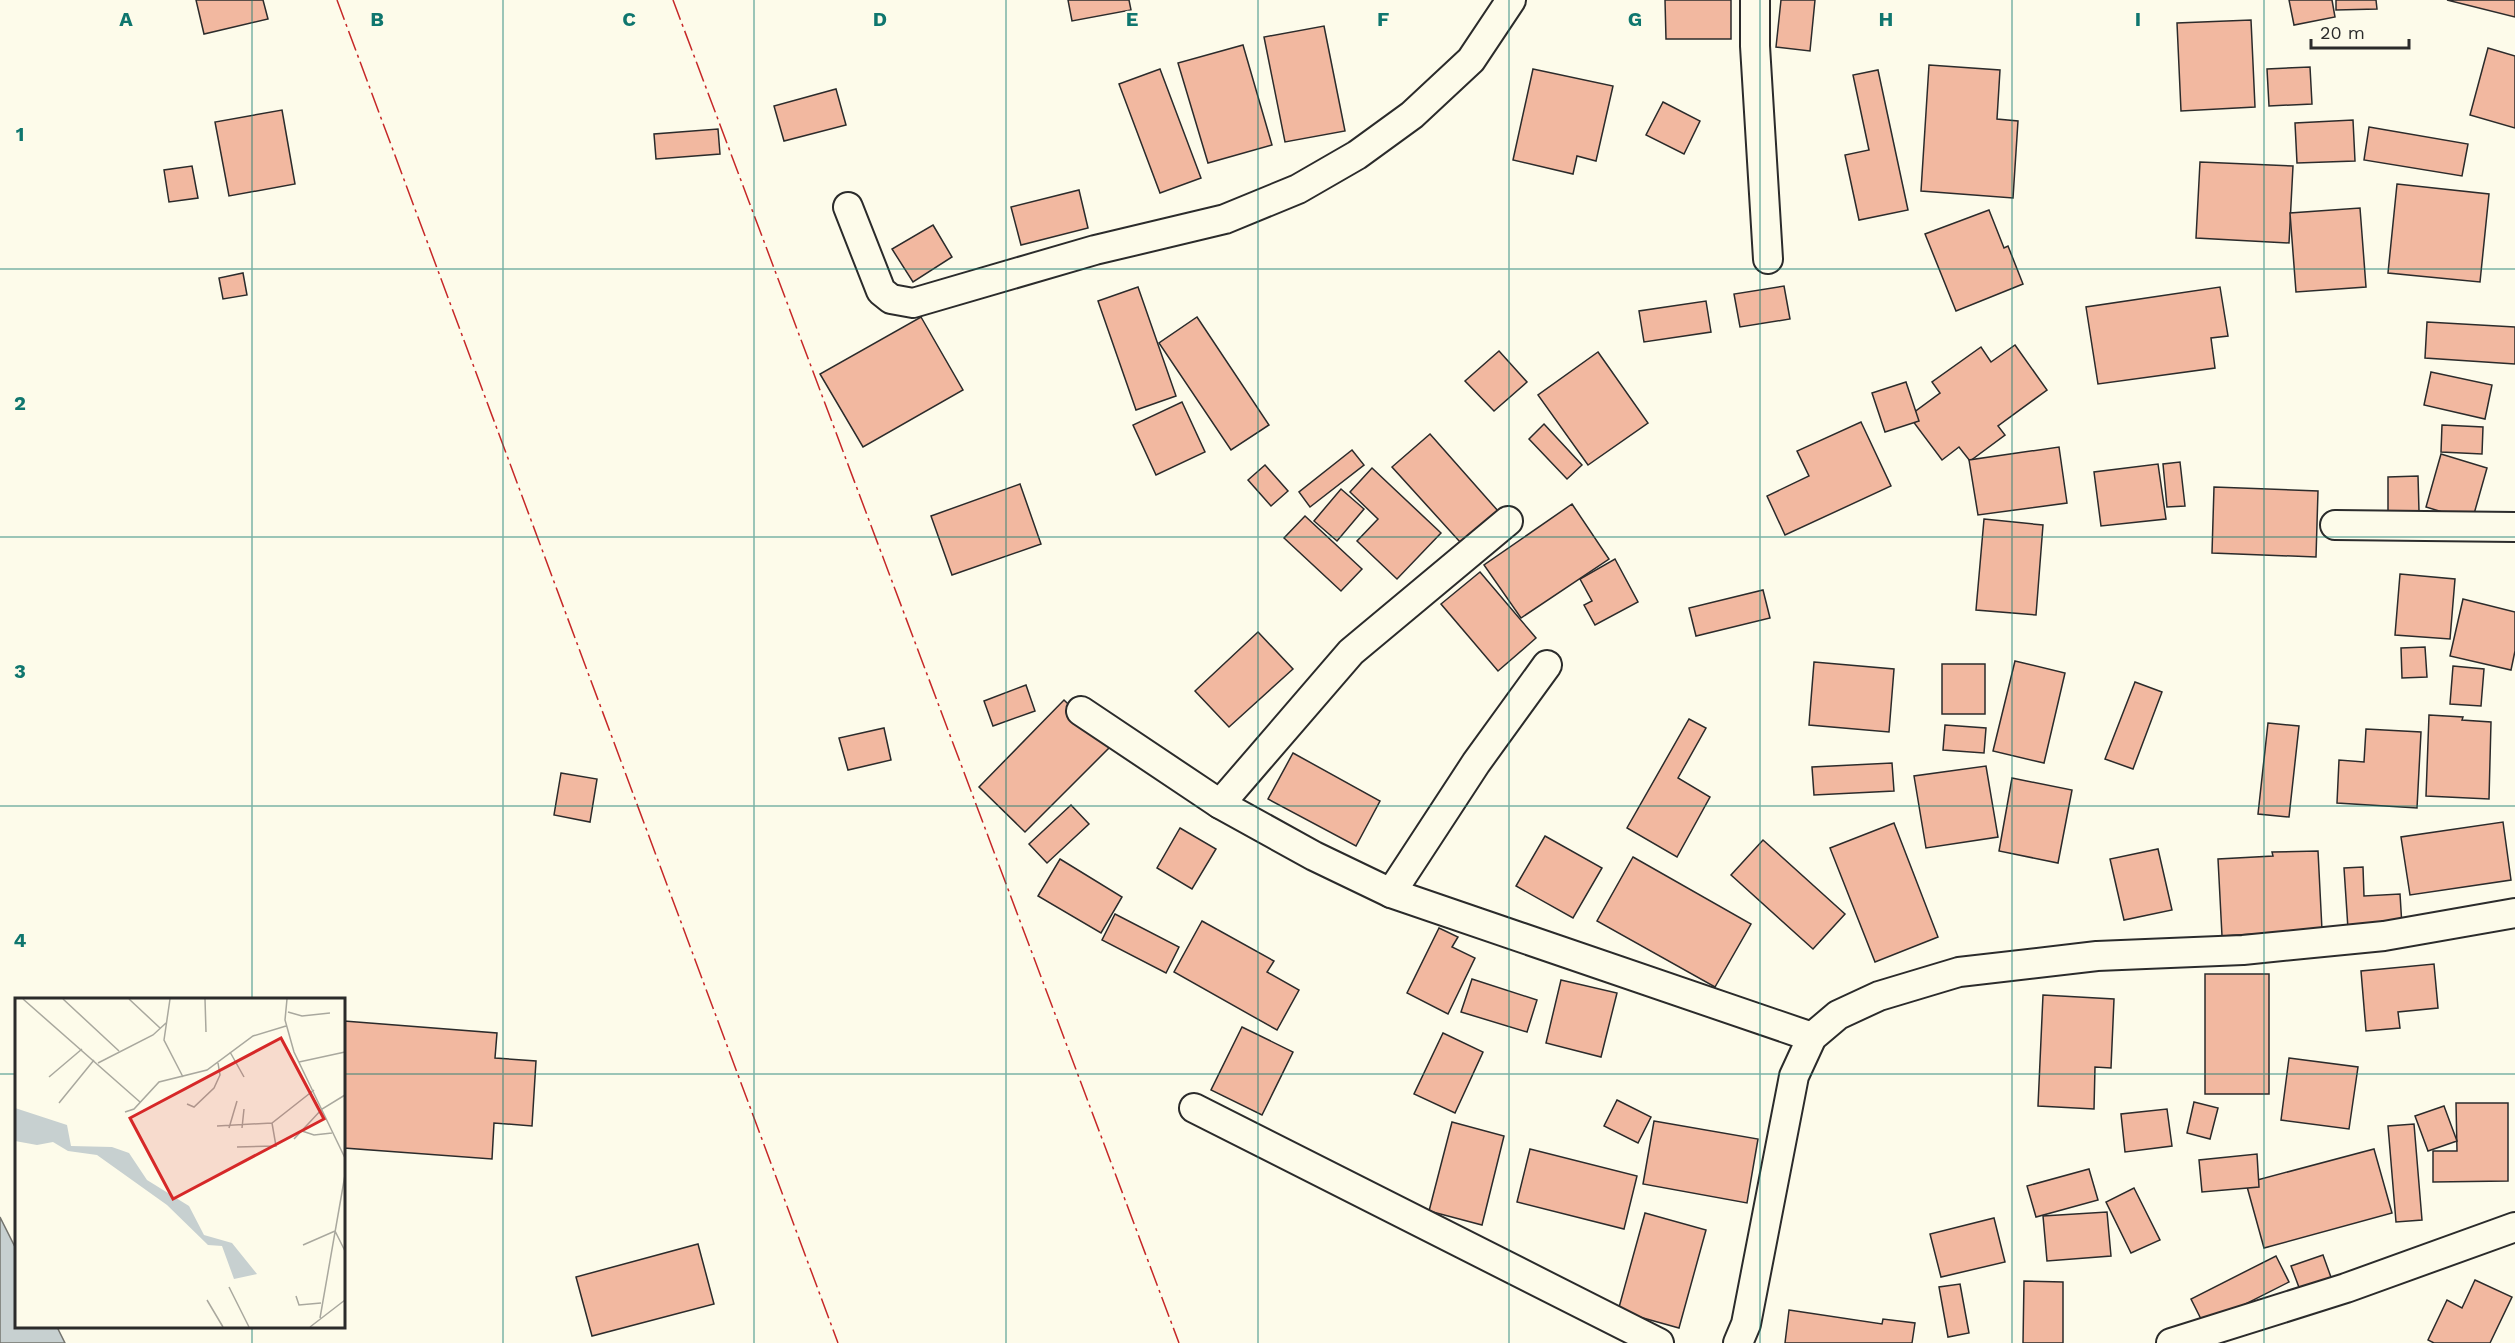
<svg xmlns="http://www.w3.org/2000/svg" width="2515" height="1343" viewBox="0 0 2515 1343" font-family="'Work Sans',sans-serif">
<rect width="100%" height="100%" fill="#fdfbea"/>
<polygon fill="#c7d0d0" stroke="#74746e" stroke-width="1.5" points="0,1217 16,1249 16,1326 57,1327 65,1343 0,1343"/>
<g fill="#f2b8a0" stroke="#2b2b2b" stroke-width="1.5">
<polygon points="196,0 263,0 268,19 204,34"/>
<polygon points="1068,0 1129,0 1131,10 1072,21"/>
<polygon points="1665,0 1731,0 1731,39 1666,39"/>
<polygon points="1781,0 1815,0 1810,51 1776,47"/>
<polygon points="2289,0 2332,0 2335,17 2294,25"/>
<polygon points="2336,0 2376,0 2377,9 2336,10"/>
<polygon points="2447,0 2515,0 2515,17"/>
<polygon points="2251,20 2255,107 2181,111 2177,23"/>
<polygon points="1324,26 1345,131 1285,142 1264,37"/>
<polygon points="1243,45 1272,145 1208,163 1178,63"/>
<polygon points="2488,48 2515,56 2515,128 2470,115"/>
<polygon points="1929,65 2000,70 1997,119 2018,121 2013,198 1921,191"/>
<polygon points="2310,67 2312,104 2269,106 2267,69"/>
<polygon points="1160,69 1201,178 1160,193 1119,84"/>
<polygon points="1533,69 1613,86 1596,161 1577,156 1573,174 1513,160"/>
<polygon points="1878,70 1908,210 1859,220 1845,155 1869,150 1853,75"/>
<polygon points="836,89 846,125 784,141 774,106"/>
<polygon points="1663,102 1700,121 1684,154 1646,135"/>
<polygon points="282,110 295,184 229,196 215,122"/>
<polygon points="2353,120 2355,161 2297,163 2295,123"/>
<polygon points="2369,127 2468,144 2462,176 2364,160"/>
<polygon points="718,129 720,154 656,159 654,134"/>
<polygon points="2200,162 2293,166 2289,243 2196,238"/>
<polygon points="192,166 198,198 169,202 164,170"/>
<polygon points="2397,184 2489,194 2480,282 2388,273"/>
<polygon points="1079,190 1088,228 1021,245 1011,207"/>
<polygon points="2360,208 2366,287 2296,292 2290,213"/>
<polygon points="1989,210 2004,248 2008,246 2023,284 1956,311 1925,234"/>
<polygon points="933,225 952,257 913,282 892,249"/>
<polygon points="243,273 247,295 223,299 219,278"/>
<polygon points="1784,286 1790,319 1740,327 1734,294"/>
<polygon points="1138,287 1176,396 1136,410 1098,301"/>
<polygon points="2220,287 2228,336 2211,338 2215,368 2098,384 2086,307"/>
<polygon points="1706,301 1711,332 1644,342 1639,311"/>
<polygon points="921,317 963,390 863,447 820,374"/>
<polygon points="1197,317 1269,425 1231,450 1159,343"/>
<polygon points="2427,322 2515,327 2515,364 2425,358"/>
<polygon points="2015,345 2047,390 1998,426 2005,435 1970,461 1959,447 1942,460 1909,416 1940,393 1932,382 1981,347 1991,362"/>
<polygon points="1499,351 1527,382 1494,411 1465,381"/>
<polygon points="1598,352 1648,423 1588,465 1538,395"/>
<polygon points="2431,372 2492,385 2485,419 2424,405"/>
<polygon points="1906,382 1919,421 1885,432 1872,393"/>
<polygon points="1182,402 1205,452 1156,475 1133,425"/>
<polygon points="1861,422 1891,486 1785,535 1767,496 1809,476 1797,451"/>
<polygon points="1544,424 1582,465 1567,479 1529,439"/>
<polygon points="2442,425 2483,427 2482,454 2441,452"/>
<polygon points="1430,434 1506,520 1470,553 1392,467"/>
<polygon points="2059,447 2067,503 1978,515 1969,460"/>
<polygon points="1352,450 1364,465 1310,507 1299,492"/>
<polygon points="2441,454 2487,468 2472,521 2426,507"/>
<polygon points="2180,462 2185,506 2167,507 2163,464"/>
<polygon points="2158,464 2166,519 2101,526 2094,472"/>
<polygon points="1265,465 1288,491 1271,506 1248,480"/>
<polygon points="1372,468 1441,533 1397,579 1357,541 1378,519 1350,492"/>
<polygon points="2418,476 2419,511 2388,512 2388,477"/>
<polygon points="1020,484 1041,544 952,575 931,516"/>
<polygon points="2214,487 2318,491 2316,557 2212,553"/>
<polygon points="1341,489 1364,509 1337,541 1314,521"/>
<polygon points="1572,504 1609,559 1521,618 1484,565"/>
<polygon points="1305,516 1362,569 1341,591 1284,538"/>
<polygon points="1984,519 2043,525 2036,615 1976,610"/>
<polygon points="1615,559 1638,602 1595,625 1584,605 1592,601 1580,579"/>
<polygon points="1480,572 1536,638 1498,671 1441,604"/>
<polygon points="2400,574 2455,579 2450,639 2395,635"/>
<polygon points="1763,590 1770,618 1696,636 1689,608"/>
<polygon points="2463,599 2515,612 2515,651 2511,670 2450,656"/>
<polygon points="1258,632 1293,669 1229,727 1195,691"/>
<polygon points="2425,647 2427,677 2402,678 2401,648"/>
<polygon points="2015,661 2065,673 2044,763 1993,751"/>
<polygon points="1814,662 1894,669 1889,732 1809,725"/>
<rect x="1942" y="664" width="43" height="50"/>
<polygon points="2453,666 2484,669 2481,706 2450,704"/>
<polygon points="2135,682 2162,692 2133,769 2105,759"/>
<polygon points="1026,685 1035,711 993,726 984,701"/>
<polygon points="1064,700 1111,746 1025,832 979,787"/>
<polygon points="2429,715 2463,717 2462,720 2491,722 2489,799 2426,796"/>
<polygon points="1689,719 1706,728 1678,778 1710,797 1677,857 1627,828"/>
<polygon points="2268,723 2299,726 2289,817 2258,814"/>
<polygon points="1945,725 1986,728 1984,753 1943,750"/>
<polygon points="884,728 891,760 848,770 839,738"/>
<polygon points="2366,729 2421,732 2417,808 2337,803 2339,760 2364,762"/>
<polygon points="1293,753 1380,801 1356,846 1268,799"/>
<polygon points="1892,763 1894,791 1814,795 1812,767"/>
<polygon points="1986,766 1998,837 1926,848 1914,776"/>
<polygon points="561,773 597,779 590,822 554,815"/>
<polygon points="2012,778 2072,790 2058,863 1999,851"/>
<polygon points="1071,805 1089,824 1047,863 1029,844"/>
<polygon points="2503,822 2511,880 2410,895 2401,837"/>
<polygon points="1894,823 1938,937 1875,962 1830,848"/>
<polygon points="1180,828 1216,849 1192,889 1157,868"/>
<polygon points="1545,836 1602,868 1573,918 1516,886"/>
<polygon points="1763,840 1845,914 1813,949 1731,875"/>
<polygon points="2158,849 2172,910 2124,920 2110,859"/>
<polygon points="2318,851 2322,930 2222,936 2218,859 2273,856 2272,852"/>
<polygon points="1633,857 1751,924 1715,987 1597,921"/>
<polygon points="1060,859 1122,897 1101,933 1038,896"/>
<polygon points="2363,867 2364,896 2400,894 2402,926 2348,929 2344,868"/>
<polygon points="1115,914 1179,947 1166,973 1102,940"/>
<polygon points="1202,921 1274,961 1267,972 1299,990 1277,1030 1174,972"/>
<polygon points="1439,928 1458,937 1452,947 1475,958 1448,1014 1407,993"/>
<polygon points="2434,964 2438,1008 2398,1012 2400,1028 2366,1031 2361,971"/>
<rect x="2205" y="974" width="64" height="120"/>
<polygon points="1472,979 1537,1000 1527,1032 1461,1012"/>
<polygon points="1561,980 1617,993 1601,1057 1546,1043"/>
<polygon points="2043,995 2114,999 2111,1068 2095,1067 2094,1109 2038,1106"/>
<polygon points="344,1021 497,1033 495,1058 536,1061 532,1126 494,1123 492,1159 344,1148"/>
<polygon points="1242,1027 1293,1052 1262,1115 1211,1090"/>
<polygon points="1443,1033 1483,1052 1455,1113 1414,1094"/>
<polygon points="2289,1058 2358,1067 2349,1129 2281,1120"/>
<polygon points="1617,1100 1651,1117 1638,1143 1604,1126"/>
<polygon points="2194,1102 2218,1108 2210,1139 2187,1133"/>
<polygon points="2456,1103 2508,1103 2508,1181 2433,1182 2433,1151 2457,1151"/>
<polygon points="2444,1106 2457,1141 2428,1151 2415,1116"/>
<polygon points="2167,1109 2172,1146 2125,1152 2121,1114"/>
<polygon points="1654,1121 1758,1139 1747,1203 1643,1184"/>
<polygon points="1452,1122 1504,1136 1482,1225 1429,1211"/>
<polygon points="2414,1124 2422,1220 2396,1222 2388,1126"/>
<polygon points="1530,1149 1637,1176 1624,1229 1517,1202"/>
<polygon points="2374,1149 2392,1213 2264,1248 2246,1183"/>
<polygon points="2257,1154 2259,1187 2202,1192 2199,1160"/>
<polygon points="2089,1169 2098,1200 2036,1217 2027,1186"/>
<polygon points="2134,1188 2160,1240 2131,1253 2106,1202"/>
<polygon points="2107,1212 2111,1256 2047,1261 2043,1216"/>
<polygon points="1645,1213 1706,1230 1679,1328 1618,1311"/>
<polygon points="1994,1218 2005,1262 1941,1277 1930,1234"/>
<polygon points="698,1244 714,1304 592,1336 576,1277"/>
<polygon points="2323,1255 2332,1280 2300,1290 2291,1266"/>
<polygon points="2276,1256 2289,1282 2204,1325 2191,1299"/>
<polygon points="2475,1280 2512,1297 2490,1343 2434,1343 2428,1340 2447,1300 2462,1308"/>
<polygon points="2024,1281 2063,1282 2063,1343 2023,1343"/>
<polygon points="1960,1284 1969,1333 1948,1337 1939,1287"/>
<polygon points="1789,1310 1882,1324 1883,1319 1915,1323 1912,1343 1785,1343"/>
</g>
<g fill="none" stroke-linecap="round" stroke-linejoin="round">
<g stroke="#2b2b2b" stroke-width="32">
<g id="minor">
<polyline points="1755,0 1755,46 1768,259"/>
<polyline points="848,207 881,291 891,299 913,303 1095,250 1225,219 1298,189 1357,155 1412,115 1471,60 1511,0"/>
<polyline points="2335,525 2515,527"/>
<polyline points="1081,711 1220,804 1314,856 1391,893 1812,1037"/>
<polyline points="1220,804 1351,652 1508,521"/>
<polyline points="1391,893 1476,763 1547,665"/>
<polyline points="1194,1108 1659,1343"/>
<polyline points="1738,1343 1746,1324 1794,1076 1812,1037 1838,1015 1879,996 1959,972 2097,956 2243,950 2384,936 2515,913"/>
<polyline points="2171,1343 2346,1288 2515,1227"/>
</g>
</g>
<use href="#minor" stroke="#fdfbea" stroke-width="28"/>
<g stroke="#c62828" stroke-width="1.5" stroke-dasharray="21 4.5 3 4.5" stroke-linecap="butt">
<polyline points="337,0 838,1343"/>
<polyline points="673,0 1179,1343"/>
</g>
</g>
<path fill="none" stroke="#0f766e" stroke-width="1.5" stroke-opacity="0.55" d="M252 0V1000M503 0V1343M754 0V1343M1006 0V1343M1258 0V1343M1509 0V1343M1760 0V1343M2012 0V1343M2264 0V1343M0 269H2515M0 537H2515M0 806H2515M0 1074H16M344 1074H2515M252 1326V1343"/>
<g transform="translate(15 998)">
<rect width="330" height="330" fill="#fdfbea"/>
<path d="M0 110 52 127 56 148 97 149 114 155 132 182 174 208 189 237 217 245 242 276 219 281 207 248 193 247 152 207 82 157 53 153 38 144 22 147 0 143Z" fill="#c7d0d0"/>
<path fill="none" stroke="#a9a89e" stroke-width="1.5" d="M8 1 125 104M48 1 104 53M114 1 145 30M155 1 149 42 168 79M190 1 191 34M272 1 270 22 279 54 330 160M273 14 287 18 315 15M215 54 229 79M284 64 330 54M83 65 138 37 151 25M34 79 67 51M44 105 79 62M172 106 179 109 199 90 205 77 203 65M110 114 119 111 144 84 192 72 238 38 271 28M202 128 257 125 299 92M214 130 222 103M227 130 229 111M287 133 299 137 317 135M279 141 307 111 330 97M222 149 261 148 257 125M288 247 320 233 330 253M214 289 234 329M281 298 284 307 306 305M192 302 208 329M305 320 330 177M295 329 330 302"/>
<path fill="#d62828" fill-opacity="0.15" stroke="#d62828" stroke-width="3" d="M266 40 309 121 158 201 115 120Z"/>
<rect width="330" height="330" fill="none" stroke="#2b2b2b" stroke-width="3"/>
</g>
<g font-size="20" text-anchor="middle" font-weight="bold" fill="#0f766e" stroke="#fdfbea" stroke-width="4.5" stroke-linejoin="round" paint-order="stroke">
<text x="126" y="26">A</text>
<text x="377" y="26">B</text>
<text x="629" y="26">C</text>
<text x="880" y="26">D</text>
<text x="1132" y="26">E</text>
<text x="1383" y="26">F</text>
<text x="1635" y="26">G</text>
<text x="1886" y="26">H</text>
<text x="2138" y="26">I</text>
<text x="20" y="141">1</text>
<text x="20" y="410">2</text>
<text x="20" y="678">3</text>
<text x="20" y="947">4</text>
</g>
<path d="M2311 39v9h98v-9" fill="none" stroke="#2b2b2b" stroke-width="3"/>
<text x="2320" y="39" font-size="18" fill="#2b2b2b" stroke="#fdfbea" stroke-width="4.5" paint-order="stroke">20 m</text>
</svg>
